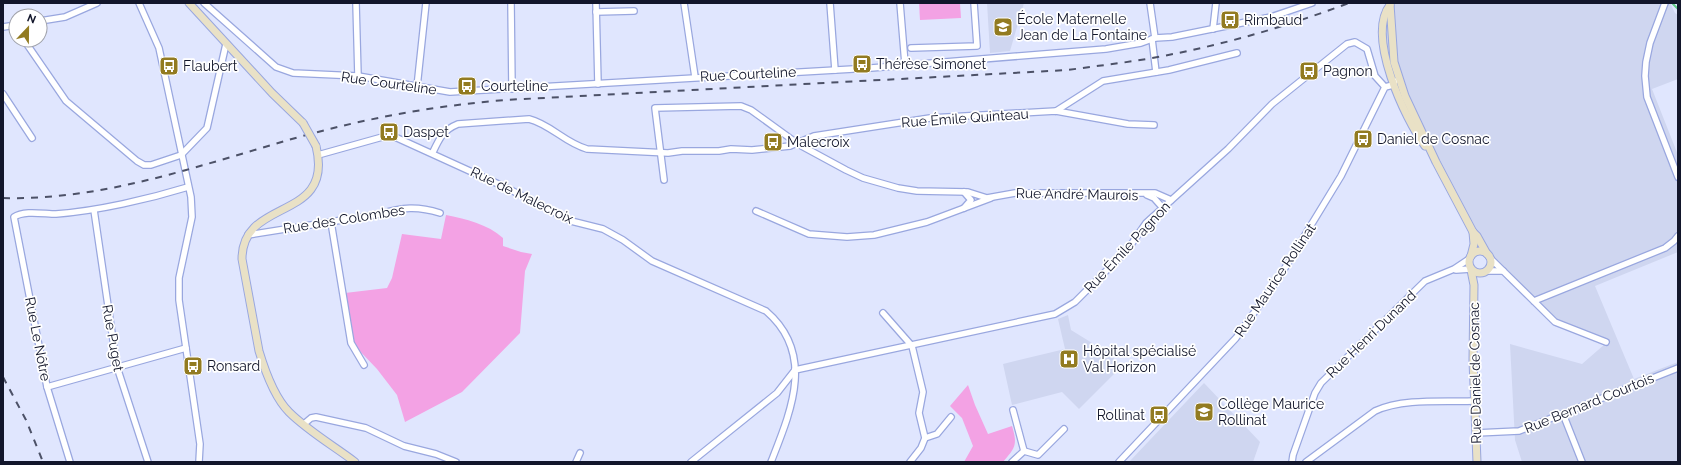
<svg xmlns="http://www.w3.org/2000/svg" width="1681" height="465" viewBox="0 0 1681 465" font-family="Raleway,sans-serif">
<rect width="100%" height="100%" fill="#e0e6fe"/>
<g fill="#cfd6f0">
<polygon points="987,3 1024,3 1010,51 990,53"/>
<polygon points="1386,3 1670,3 1675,13 1678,15 1678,79 1652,89 1678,155 1678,252 1595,286 1634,379 1678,362 1678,462 1522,462 1515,440 1510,344 1582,364 1605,344 1555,326 1491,257 1393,92 1385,69 1381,34"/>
<polygon points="1068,315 1071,330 1110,354 1121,367 1079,409 1062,392 1012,405 1003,364 1065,349 1058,319"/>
<polygon points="1204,383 1260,442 1253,462 1129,462"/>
</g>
<g fill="#f3a2e4">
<polygon points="919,3 960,3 961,18 920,20"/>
<path d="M446 215C465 219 488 224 503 238V246L521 252 532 254 525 271 520 333 462 392 405 422 397 395 377 369 355 346 345 300V293L387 288 392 278 402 234 441 239Z"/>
<path d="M968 385 975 405 988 434 1012 426C1018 445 1015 448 1003 462H964L973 446 962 418 950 406Z"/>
</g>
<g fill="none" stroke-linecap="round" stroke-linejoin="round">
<polyline stroke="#62cb88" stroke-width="2" points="1672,3 1678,9"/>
<g stroke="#99a7df" stroke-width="8">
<g id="street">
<polyline points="139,3 159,48 191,197 192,217 179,278 179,300 200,444 199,462"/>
<polyline points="204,3 276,67 293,73 358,76 450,92 871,68 1106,49 1141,43 1155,38 1172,37 1271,17 1312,3"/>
<polyline points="356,3 358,76"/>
<polyline points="511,3 512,89"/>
<polyline points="596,3 598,84"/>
<polyline points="684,3 695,77"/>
<polyline points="830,3 835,70"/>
<polyline points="900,3 905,64"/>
<polyline points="1150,3 1155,38"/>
<polyline points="1665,3 1650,43 1646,62 1645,76 1647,97 1678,177"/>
<polyline points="596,12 634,11"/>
<polyline points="40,21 65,17 97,3"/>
<polyline points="3,27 16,25"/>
<polyline points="1213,29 1216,3"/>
<polyline points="1152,39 1156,72"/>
<polyline points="24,40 66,101 137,161 144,165 151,165 181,155 207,128 226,44"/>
<polyline points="911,48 977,46 974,3"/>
<polyline points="417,87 426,3"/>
<polyline points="3,94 32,138"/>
<polyline points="1056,111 1103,81 1169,70 1237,53"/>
<path d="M433 152C439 139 443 130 458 124L529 119C550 124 565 143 587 149L668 153 682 151H719L731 149 752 150 790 146 814 136 930 118 1056 111 1128 124 1154 125"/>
<path d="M318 155 386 136 395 137 507 188 571 221 603 229 623 240 652 261 766 311C816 354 791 411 771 462"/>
<polyline points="664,180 655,108 741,106 751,110 798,144 846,170 863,178 898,188 917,191 968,192 987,198 1015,193 1155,193 1171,200"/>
<polyline points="964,192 971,200 964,208"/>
<polyline points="1147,195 1154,198 1162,207"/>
<polyline points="94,210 117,367 148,462"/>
<polyline points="756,211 809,234 847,237 874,235 927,222 991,198"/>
<polyline points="331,222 351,343 364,365"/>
<path d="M248 235 380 214C402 207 418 206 440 213"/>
<polyline points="1489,257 1555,322 1606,342"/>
<polyline points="1456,270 1471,269"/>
<polyline points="1487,271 1503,271"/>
<polyline points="1534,301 1665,248 1674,241 1678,236"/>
<polyline points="883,313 912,346 923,392 919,413 925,438 921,448 910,462"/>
<polyline points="795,370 1055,314 1075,302 1128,249 1146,223 1228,149 1272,104 1347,44 1355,42 1367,49 1375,76 1385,87"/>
<polyline points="47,387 186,348"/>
<polyline points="1563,414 1582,462"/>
<polyline points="304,424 311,418 316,417 366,428 404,446 436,454 456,462"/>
<polyline points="1476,433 1519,431 1678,368"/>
<polyline points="925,438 937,434 951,417"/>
<polyline points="1024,451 1038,455 1064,429"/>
<path d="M70 462 47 387 14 217C24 210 44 214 56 214 97 211 149 199 188 187"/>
<polyline points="576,462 580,453"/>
<polyline points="691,462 777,393 795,370"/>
<polyline points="1012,462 1024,451 1013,410"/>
<polyline points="1119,462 1236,338 1280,276 1341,176 1385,87 1393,85 1395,81"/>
<polyline points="1292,462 1293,455 1315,393 1321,383 1425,281 1454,269 1469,259"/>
<path d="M1306 462 1375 411C1403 398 1444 402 1474 401"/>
</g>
</g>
<g stroke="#99a7df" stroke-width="9">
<g id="secondary">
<polyline points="189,3 272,93 303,123"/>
<polyline points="1390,4 1394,62 1405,96 1436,162 1473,232 1477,236 1487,254"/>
<path d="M1390 5C1366 36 1405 119 1425 146"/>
<path d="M316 146C335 223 242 196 242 259L259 351C265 371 274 397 289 412 308 431 334 446 355 462"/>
<circle cx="1480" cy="262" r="11"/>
<polyline points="1471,256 1474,244 1473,232"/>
<polyline points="1471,270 1474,285 1473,360 1477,462"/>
</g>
</g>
<use href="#street" stroke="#fff" stroke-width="5.5"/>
<use href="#secondary" stroke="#e9e1c6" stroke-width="7"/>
<g stroke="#4c5167" stroke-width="2" stroke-dasharray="7 7" stroke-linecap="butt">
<path d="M3 198C104 201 203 164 299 137 368 118 433 106 505 100L1068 70C1096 66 1124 63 1152 58 1220 46 1285 27 1349 3"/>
<polyline points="3,377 26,420 43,462"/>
</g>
<g stroke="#99a7df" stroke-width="9" stroke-linecap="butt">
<polyline id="secondary-bridge" points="303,123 316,146"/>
</g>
<use href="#secondary-bridge" stroke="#e9e1c6" stroke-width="7"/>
</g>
<defs>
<g id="bus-square" transform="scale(1)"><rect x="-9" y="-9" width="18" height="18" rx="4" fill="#927b21" stroke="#fff"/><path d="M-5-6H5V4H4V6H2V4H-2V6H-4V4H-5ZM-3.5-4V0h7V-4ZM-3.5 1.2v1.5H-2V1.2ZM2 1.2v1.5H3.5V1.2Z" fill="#fff"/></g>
<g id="school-square" transform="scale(1)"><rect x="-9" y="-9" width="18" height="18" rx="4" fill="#927b21" stroke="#fff"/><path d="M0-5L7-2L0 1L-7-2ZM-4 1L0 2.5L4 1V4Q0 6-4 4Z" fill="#fff"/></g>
<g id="hospital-square" transform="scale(1)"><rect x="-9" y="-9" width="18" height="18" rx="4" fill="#927b21" stroke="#fff"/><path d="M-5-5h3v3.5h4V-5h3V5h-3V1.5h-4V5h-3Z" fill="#fff"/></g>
</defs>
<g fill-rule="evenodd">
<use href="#bus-square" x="1230" y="20"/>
<use href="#school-square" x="1003" y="27"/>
<use href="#bus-square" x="862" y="64"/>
<use href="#bus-square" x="169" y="66"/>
<use href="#bus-square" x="1309" y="71"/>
<use href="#bus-square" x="467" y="86"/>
<use href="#bus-square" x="389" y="132"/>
<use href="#bus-square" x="1363" y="139"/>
<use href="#bus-square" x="773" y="142"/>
<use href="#hospital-square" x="1069" y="359"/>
<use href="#bus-square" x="193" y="366"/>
<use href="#school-square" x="1204" y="412"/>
<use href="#bus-square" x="1159" y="415"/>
</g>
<g text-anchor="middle" stroke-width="3.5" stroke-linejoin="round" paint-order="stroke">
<g font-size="14" fill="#12162b" stroke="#fff" text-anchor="start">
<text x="1017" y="24">École Maternelle<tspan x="1017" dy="16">Jean de La Fontaine</tspan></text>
<text x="1244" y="25">Rimbaud</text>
<text x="876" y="69">Thérèse Simonet</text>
<text x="183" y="71">Flaubert</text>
<text x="1323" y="76">Pagnon</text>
<text x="481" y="91">Courteline</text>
<text x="403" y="137">Daspet</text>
<text x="1377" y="144">Daniel de Cosnac</text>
<text x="787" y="147">Malecroix</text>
<text x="1083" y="356">Hôpital spécialisé<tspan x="1083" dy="16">Val Horizon</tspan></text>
<text x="207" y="371">Ronsard</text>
<text x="1218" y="409">Collège Maurice<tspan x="1218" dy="16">Rollinat</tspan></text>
<text x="1145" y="420" text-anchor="end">Rollinat</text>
</g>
<g font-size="14" fill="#12162b" stroke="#fff">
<text transform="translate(748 74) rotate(-3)" y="5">Rue Courteline</text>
<text transform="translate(389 83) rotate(8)" y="5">Rue Courteline</text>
<text transform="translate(965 118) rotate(-4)" y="5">Rue Émile Quinteau</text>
<text transform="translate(1077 194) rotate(1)" y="5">Rue André Maurois</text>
<text transform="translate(522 195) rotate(26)" y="5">Rue de Malecroix</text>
<text transform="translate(344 219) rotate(-9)" y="5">Rue des Colombes</text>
<text transform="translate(1127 247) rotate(-47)" y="5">Rue Émile Pagnon</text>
<text transform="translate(1275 280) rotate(-56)" y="5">Rue Maurice Rollinat</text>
<text transform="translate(1371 334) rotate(-44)" y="5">Rue Henri Dunand</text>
<text transform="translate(113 338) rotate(80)" y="5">Rue Puget</text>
<text transform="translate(38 339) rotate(79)" y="5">Rue Le Nôtre</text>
<text transform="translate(1475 373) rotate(-91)" y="5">Rue Daniel de Cosnac</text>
<text transform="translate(1589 403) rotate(-22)" y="5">Rue Bernard Courtois</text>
</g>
</g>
<rect width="1681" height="465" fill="none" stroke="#12162b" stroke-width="8"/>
<g transform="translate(28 28) rotate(22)"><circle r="19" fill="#ffffff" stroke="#a0a2aa"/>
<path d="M0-3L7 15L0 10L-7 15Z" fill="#927b21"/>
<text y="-6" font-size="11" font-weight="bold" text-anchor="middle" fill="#12162b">N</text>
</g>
</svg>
